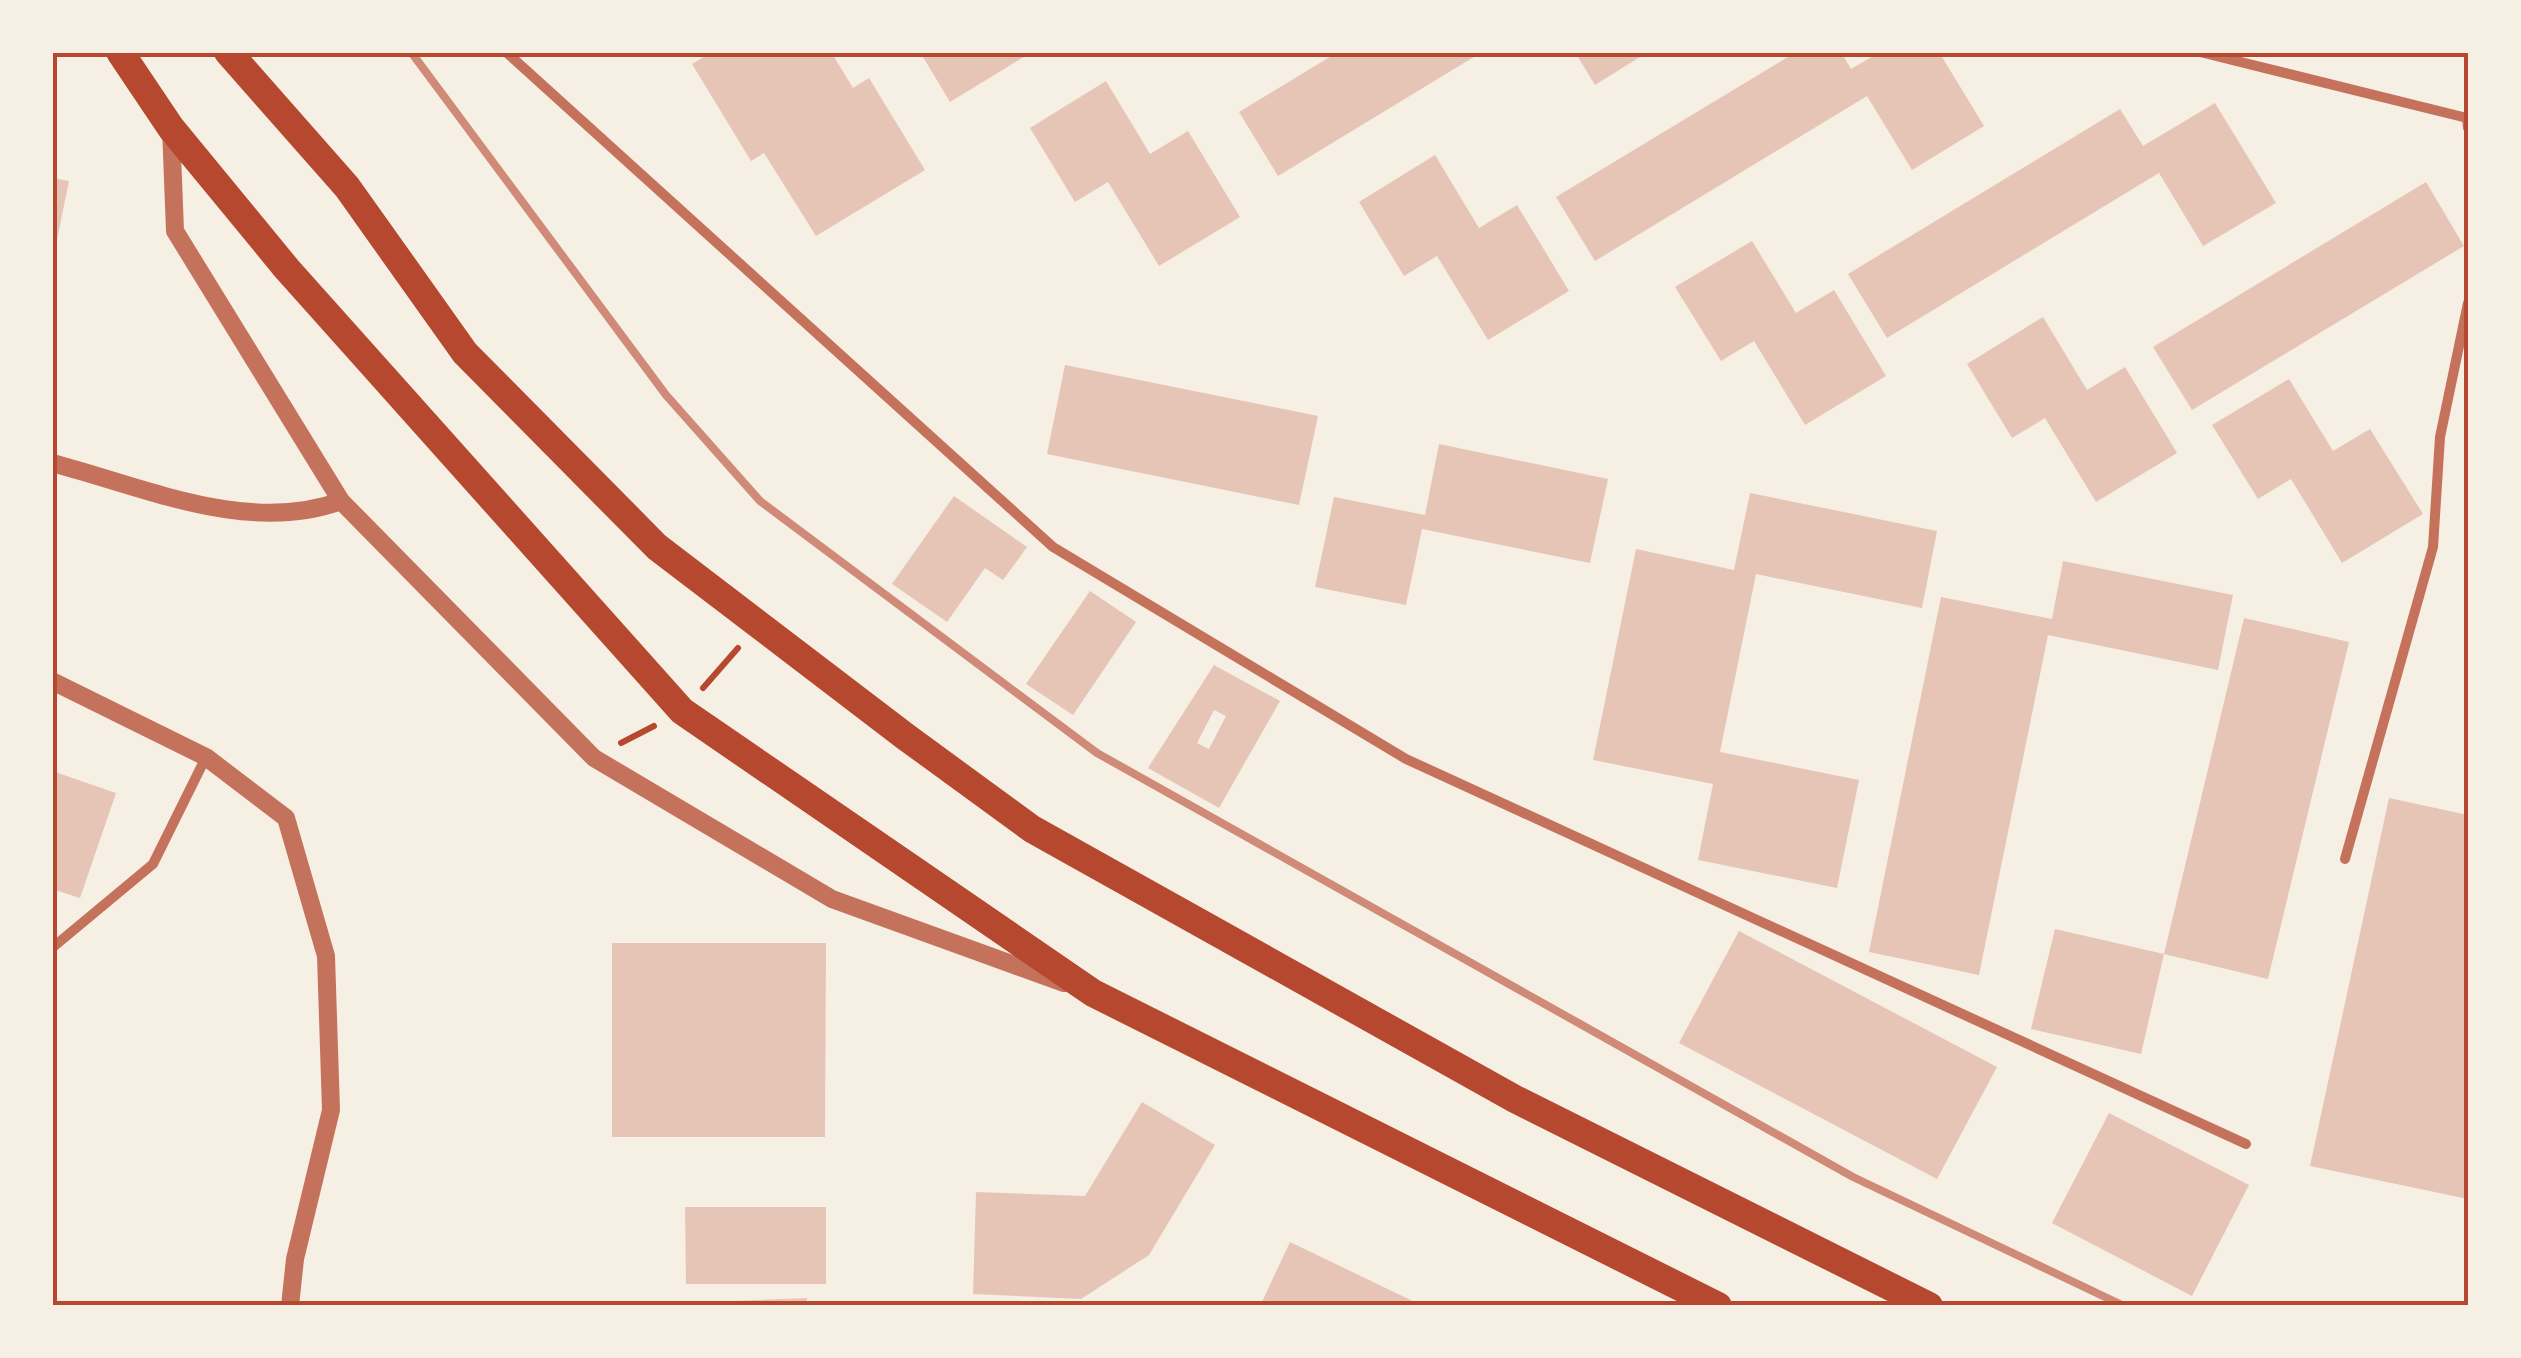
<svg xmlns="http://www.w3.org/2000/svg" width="2521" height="1358" viewBox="0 0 2521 1358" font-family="Figtree,sans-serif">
<rect width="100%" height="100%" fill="#f6efe4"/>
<g fill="#e6c5b7" fill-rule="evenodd">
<polygon points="712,52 831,52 853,88 869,78 925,170 816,236 764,153 751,161 692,64"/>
<polygon points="920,52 1032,52 950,102"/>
<polygon points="1338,52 1482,52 1278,176 1239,112"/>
<polygon points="1575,52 1648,52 1595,85"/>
<polygon points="1796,52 1841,52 1851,69 1880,52 1939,52 1984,126 1912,170 1867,96 1595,261 1556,197"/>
<polygon points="1106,81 1150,154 1188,131 1240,217 1159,266 1108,182 1075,202 1030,128"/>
<polygon points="2215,103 2276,203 2203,246 2159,173 1887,338 1848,274 2120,109 2143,146"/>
<polygon points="1435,155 1479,228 1517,205 1569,291 1488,340 1437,256 1404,276 1359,202"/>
<polygon points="52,178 69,181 54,254 52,254"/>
<polygon points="2426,182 2464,246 2192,410 2153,347"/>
<polygon points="1752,241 1796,313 1834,290 1886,376 1805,425 1754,341 1721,361 1675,287"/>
<polygon points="2043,317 2087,390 2125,367 2177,453 2096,502 2045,418 2012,438 1967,364"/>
<polygon points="1065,365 1318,416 1299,505 1047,454"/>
<polygon points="2289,379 2333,451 2370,429 2423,514 2342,563 2291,479 2258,499 2212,425"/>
<polygon points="1439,444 1608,479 1590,563 1422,529 1406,605 1315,587 1334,497 1425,515"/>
<polygon points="1750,493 1937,531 1922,608 1756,574 1720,752 1859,780 1837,888 1698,860 1713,784 1593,760 1636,549 1734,570"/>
<polygon points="954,496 1027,547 1003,580 985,568 947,622 892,584"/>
<polygon points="2063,561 2233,595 2218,670 2048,635 1979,975 1869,952 1941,597 2052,619"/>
<polygon points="1090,591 1136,622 1073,715 1026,684"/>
<polygon points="2244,618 2349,642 2268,979 2164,954"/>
<path d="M1214 665 1280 701 1219 808 1148 768ZM1214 710 1226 716 1209 749 1197 743Z"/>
<polygon points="52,771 116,793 80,898 52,889"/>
<polygon points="2389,798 2468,815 2468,1199 2310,1166"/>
<polygon points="2055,929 2164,954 2141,1054 2031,1029"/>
<polygon points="1739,931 1997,1067 1937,1179 1679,1043"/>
<polygon points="612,943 826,943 825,1137 612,1137"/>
<polygon points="1142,1102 1215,1145 1149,1255 1081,1299 973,1294 976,1192 1085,1196"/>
<polygon points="2109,1113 2249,1185 2192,1296 2052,1223"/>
<polygon points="685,1207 826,1207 826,1284 686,1284"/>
<polygon points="1290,1242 1423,1306 1260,1306"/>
<polygon points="807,1298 807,1306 706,1306 706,1302"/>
</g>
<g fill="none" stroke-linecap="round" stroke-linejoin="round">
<g stroke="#b5482f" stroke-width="6">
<polyline points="703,688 738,648"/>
<polyline points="621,743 654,726"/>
</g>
<g stroke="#c5725c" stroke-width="10">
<polyline points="506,52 1053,547 1406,759 2246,1144"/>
<polyline points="2200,52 2467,118 2468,128"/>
<polyline points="2345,859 2433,547 2440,437 2468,303"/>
<polyline points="52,948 153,864 206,757"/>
</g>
<g stroke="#c5725c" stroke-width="18">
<polyline points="171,128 175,231 341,501 594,758 832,899 1064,983"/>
<path d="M52 463C144 487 248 535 341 501"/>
<polyline points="52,681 206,757 286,818 326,956 331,1110 295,1259 290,1306"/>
</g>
<g stroke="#b5482f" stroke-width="28">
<polyline points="120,52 171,128 287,269 682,711 1093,993 1718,1306"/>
<polyline points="228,52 347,187 465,353 657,547 906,737 1032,829 1515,1099 1929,1306"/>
</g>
<polyline stroke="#cf8b77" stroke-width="8" points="411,52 666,395 760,501 1097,753 1853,1177 2124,1306"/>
</g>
<rect width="2521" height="1358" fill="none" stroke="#f6efe4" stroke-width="110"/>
<rect x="55" y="55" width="2411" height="1248" fill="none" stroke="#b5482f" stroke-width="4"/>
</svg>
